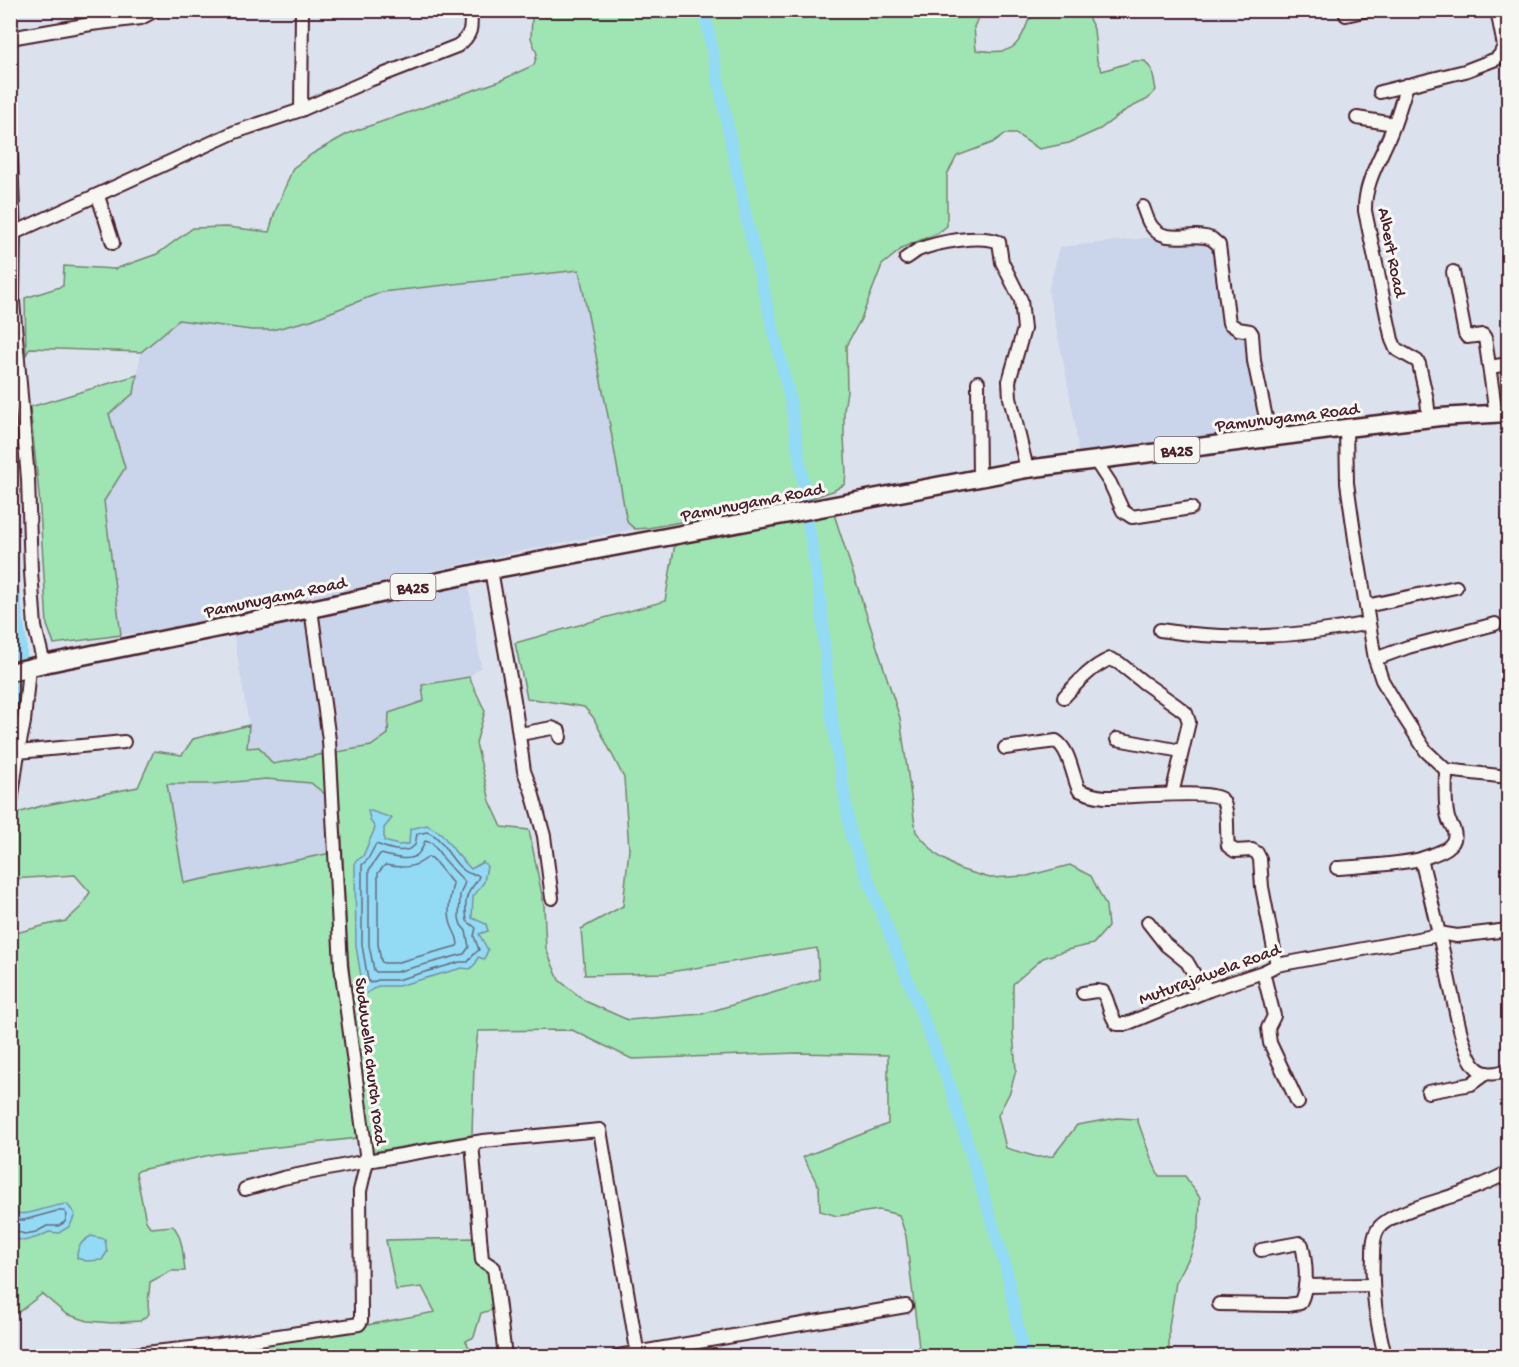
<svg xmlns="http://www.w3.org/2000/svg" width="1519" height="1367" viewBox="0 0 1519 1367" font-family="'Gochi Hand',sans-serif">
<rect width="100%" height="100%" fill="#dce2ed"/>
<filter id="ink" filterUnits="userSpaceOnUse"><feTurbulence type="fractalNoise" baseFrequency=".0167" numOctaves="2"/><feDisplacementMap in="SourceGraphic" scale="12" xChannelSelector="R" yChannelSelector="G"/><feConvolveMatrix kernelMatrix="1 2 1 2 8 2 1 2 1" color-interpolation-filters="sRGB"/></filter>
<g filter="url(#ink)">
<g fill="#cad4ea">
<polygon points="1189,237 1217,244 1227,327 1248,332 1266,430 1251,431 1170,443 1078,452 1075,424 1065,370 1048,291 1060,247 1146,238"/>
<polygon points="579,270 628,523 635,529 516,552 189,625 121,635 104,501 125,468 109,414 134,393 141,352 179,320 251,330 272,330 347,307 382,292"/>
<polygon points="468,581 481,667 469,677 422,685 424,701 389,713 388,734 371,746 273,764 259,748 247,749 249,725 232,625"/>
<polygon points="266,779 311,783 326,795 331,853 183,883 167,784 213,784"/>
</g>
<g fill="#9ee5b3" stroke="#74826f" stroke-width="1.5">
<path d="M538 10 972 11 978 18 974 27 976 50C1009 54 1017 52 1029 19L1045 13 1072 11 1087 15 1094 29 1097 61 1102 71 1134 61H1145L1152 70 1156 90 1148 99 1126 110 1100 129 1069 143 1039 149 1016 134H1005L992 143 957 156 947 175V226L938 233 904 247 882 265 861 319 846 346 847 391 844 410V437L846 472 845 484 833 491 811 498 648 528 635 529 628 523 626 517 610 426 579 270 382 292 311 320 272 330H251L179 320 141 352 30 348 26 355 25 298 63 286 64 266 115 269 157 254 193 228 227 227 269 232 275 212 293 168 312 154 349 133 497 82 534 65 537 54 531 38 532 17Z"/>
<polygon points="137,375 134,393 109,414 125,468 104,501 121,635 54,644 47,625 39,494 30,407"/>
<polygon points="833,511 900,718 916,832 937,855 959,869 990,878 1027,876 1070,865 1091,876 1106,906 1108,927 1093,944 1067,950 1043,958 1013,984 1013,1033 1016,1070 1010,1092 998,1115 1006,1148 1037,1157 1053,1156 1077,1125 1117,1118 1137,1119 1151,1158 1159,1176 1185,1176 1200,1198 1199,1225 1191,1254 1176,1282 1169,1327 1169,1356 920,1356 906,1236 899,1215 879,1210 837,1216 820,1211 819,1187 803,1157 888,1124 888,1055 798,1053 632,1059 572,1030 478,1031 474,1065 472,1135 373,1152 353,1021 348,954 337,752 371,746 388,734 389,713 424,701 422,685 469,677 485,711 476,743 490,801 502,827 529,830 544,905 546,949 559,980 585,1001 628,1020 702,1014 819,979 817,948 664,973 585,975 581,929 623,906 629,849 624,778 593,717 584,707 527,698 515,643 665,601 675,544"/>
<path d="M249 725 247 748 259 747 273 764 324 754 326 795 311 783 266 779 213 784H167L184 883 331 853 336 968 358 1138 215 1154 140 1170 136 1173 146 1221 151 1228 173 1226C183 1237 183 1256 185 1271H171L150 1282 148 1304 149 1314 140 1321 112 1323 88 1321 66 1314 42 1294 11 1318V940L12 934 46 925 66 921 81 907 90 892 75 875 11 879V815L41 806 138 787 154 751 182 755 193 739Z"/>
<polygon points="474,1238 476,1264 490,1270 495,1309 481,1313 474,1337 466,1341 473,1356 173,1356 284,1341 435,1312 422,1287 396,1290 386,1240"/>
</g>
<g fill="#93dbf5" stroke="#7690a4" stroke-width="1.5">
<polygon points="368,810 392,818 384,828 384,841 398,845 409,844 410,829 427,825 441,833 457,854 471,869 483,862 487,866 484,882 473,897 472,918 486,924 488,931 479,934 488,950 484,959 478,957 476,963 470,969 462,968 398,986 378,986 364,995 356,946 355,862 363,856 375,828 370,820"/>
<path d="M67 1204 75 1214 70 1226 59 1233 49 1232 38 1237 24 1241 14 1238 11 1233V1215L15 1213C32 1216 49 1205 67 1204Z"/>
<path d="M91 1236 105 1239 107 1252 102 1260 86 1261 77 1258C77 1246 81 1242 91 1236Z"/>
</g>
<g fill="none" stroke-linecap="round" stroke-linejoin="round">
<g stroke="#676a7c" stroke-width="1.5">
<path d="M427 832C432 834 436 836 439 840 448 850 461 877 476 874L479 876C477 883 471 887 468 894 464 902 466 913 467 921L476 928 474 936 479 950 474 954 468 962H460L397 980H378L370 983 368 980 362 945V865L368 859 376 844C387 848 405 856 415 845L417 834Z"/>
<path d="M425 841 432 843 447 863 465 882 460 895 459 918 461 925 466 931 469 947 464 954 396 972H376L374 970 369 945V870L380 854C392 856 413 865 421 850 423 847 424 844 425 841Z"/>
<path d="M428 857 432 858 453 884C450 896 446 914 452 927 455 935 457 934 458 944L457 946 395 963H383L381 961 378 944V873L385 865C401 868 415 869 428 857Z"/>
<polyline points="10,1220 24,1220 57,1211 64,1211 67,1215 65,1222 58,1226 47,1226 36,1232 25,1234 10,1230"/>
</g>
<g stroke="#93dbf5" stroke-width="12">
<polyline points="704,10 747,221 790,399 806,501"/>
<polyline points="10,424 10,438"/>
<polyline points="808,521 821,604 829,700 851,836 950,1086 1006,1268 1024,1356"/>
<polyline points="10,563 21,642 21,659"/>
<polyline points="10,748 21,702 21,679"/>
</g>
<g stroke="#4a1f2b" stroke-width="16">
<g id="minor">
<polyline points="1346,15 1368,10"/>
<polyline points="10,38 91,24 141,18 156,10"/>
<path d="M1407 85C1402 100 1398 115 1392 130 1382 156 1364 182 1365 211L1392 340 1396 349 1417 361 1419 364 1427 400 1429 418"/>
<polyline points="1380,92 1465,71 1496,59 1500,55 1504,46 1497,10"/>
<polyline points="301,110 302,10"/>
<polyline points="1357,118 1394,124"/>
<polyline points="10,132 14,233 13,301 28,479 31,572 35,627 44,664"/>
<polyline points="98,196 113,243"/>
<path d="M1143 207C1145 212 1147 219 1150 224 1164 247 1193 230 1212 239 1213 240 1219 245 1219 245L1229 323 1238 329 1250 331 1252 334 1254 361 1270 437"/>
<path d="M14 233 235 132 301 110 367 81 457 46C472 36 472 27 470 10"/>
<path d="M906 258C910 256 914 252 918 250 937 242 980 234 999 242L1002 262 1021 300 1024 329 1009 381 1010 398 1027 469"/>
<polyline points="1453,272 1465,334 1467,337 1483,335 1485,338 1496,414"/>
<polyline points="1490,367 1508,364"/>
<polyline points="978,382 979,478"/>
<path d="M1346 428 1347 483 1356 546 1375 659 1382 680 1402 714 1426 751 1446 770C1446 786 1444 803 1448 818 1449 823 1453 826 1454 831 1459 849 1433 854 1421 859 1432 902 1442 946 1451 990 1456 1011 1462 1049 1474 1065 1483 1077 1497 1074 1508 1070"/>
<polyline points="1095,460 1110,483 1123,511 1132,517 1191,508"/>
<polyline points="491,570 514,700 524,771 532,792 544,836 552,898"/>
<polyline points="1366,606 1456,587"/>
<polyline points="311,609 329,740 341,966 367,1161 483,1141 600,1130 638,1356"/>
<path d="M1160 630C1229 641 1301 637 1369 623"/>
<polyline points="1375,659 1408,647 1495,624"/>
<path d="M1064 697C1078 682 1091 667 1110 659L1119 663 1143 682 1177 706 1186 713 1189 722 1172 794"/>
<polyline points="520,734 552,728 559,731 560,737"/>
<polyline points="1117,739 1181,751"/>
<path d="M1005 748 1056 741C1070 750 1072 775 1079 790 1087 794 1095 796 1105 797 1123 798 1216 788 1223 801 1229 813 1226 832 1228 846L1235 851 1252 850 1257 853 1260 859 1262 887 1277 965"/>
<polyline points="18,752 124,742"/>
<polyline points="1446,770 1508,777"/>
<polyline points="10,810 18,752 24,722 29,667"/>
<path d="M1337 868C1366 866 1393 865 1421 859"/>
<polyline points="1148,922 1166,945 1187,962 1197,979 1209,990"/>
<polyline points="1439,933 1457,936 1508,930"/>
<polyline points="1263,972 1274,1016 1268,1028 1270,1043 1298,1103"/>
<path d="M1083 993 1096 991 1103 992C1109 1001 1109 1015 1117 1024H1126L1209 990 1263 972 1277 965 1439 935"/>
<polyline points="1428,1092 1471,1084 1486,1073"/>
<polyline points="472,1143 482,1260 494,1268 505,1356"/>
<polyline points="1305,1286 1373,1285"/>
<path d="M1219 1304 1287 1305 1300 1303C1309 1286 1306 1263 1302 1245L1299 1243 1261 1250"/>
<polyline points="118,1356 218,1345 359,1324 361,1321 361,1313 360,1191 367,1161 283,1178 245,1189"/>
<polyline points="618,1356 906,1306"/>
<path d="M1385 1356C1377 1323 1371 1291 1373 1256 1373 1247 1373 1237 1378 1229 1388 1213 1439 1201 1458 1194 1474 1188 1493 1181 1508 1172"/>
</g>
</g>
<g stroke="#4a1f2b" stroke-width="21">
<polyline id="major" points="10,672 44,664 311,609 491,570 1027,469 1346,428 1440,417 1508,413"/>
</g>
<use href="#minor" stroke="#f6f6f2" stroke-width="12"/>
<use href="#major" stroke="#f6f6f2" stroke-width="16"/>
</g>
</g>
<g text-anchor="middle" stroke-width="6" stroke-linejoin="round" paint-order="stroke">
<g fill="#f6f6f2" stroke="#7e6067" stroke-width="1.5">
<rect x="1154.5" y="437" width="45" height="26" rx="4.5"/>
<rect x="390.5" y="574" width="45" height="26" rx="4.5"/>
</g>
<g font-size="16" font-weight="bold" fill="#4a1f2b">
<text x="1177" y="456">B425</text>
<text x="413" y="593">B425</text>
</g>
<g font-size="18" fill="#4a1f2b" stroke="#f6f6f2">
<text transform="translate(1393 252) rotate(79)" y="6">Albert Road</text>
<text transform="translate(1287 416) rotate(-7)" y="6">Pamunugama Road</text>
<text transform="translate(752 501) rotate(-11)" y="6">Pamunugama Road</text>
<text transform="translate(275 596) rotate(-12)" y="6">Pamunugama Road</text>
<text transform="translate(1209 973) rotate(-20)" y="6">Muturajawela Road</text>
<text transform="translate(372 1061) rotate(83)" y="6">Suduwella church road</text>
</g>
</g>
<rect width="1519" height="1367" fill="none" stroke="#f6f6f2" stroke-width="36"/>
<rect x="18" y="18" width="1483" height="1331" fill="none" stroke="#4a1f2b" stroke-width="2" filter="url(#ink)"/>
</svg>
